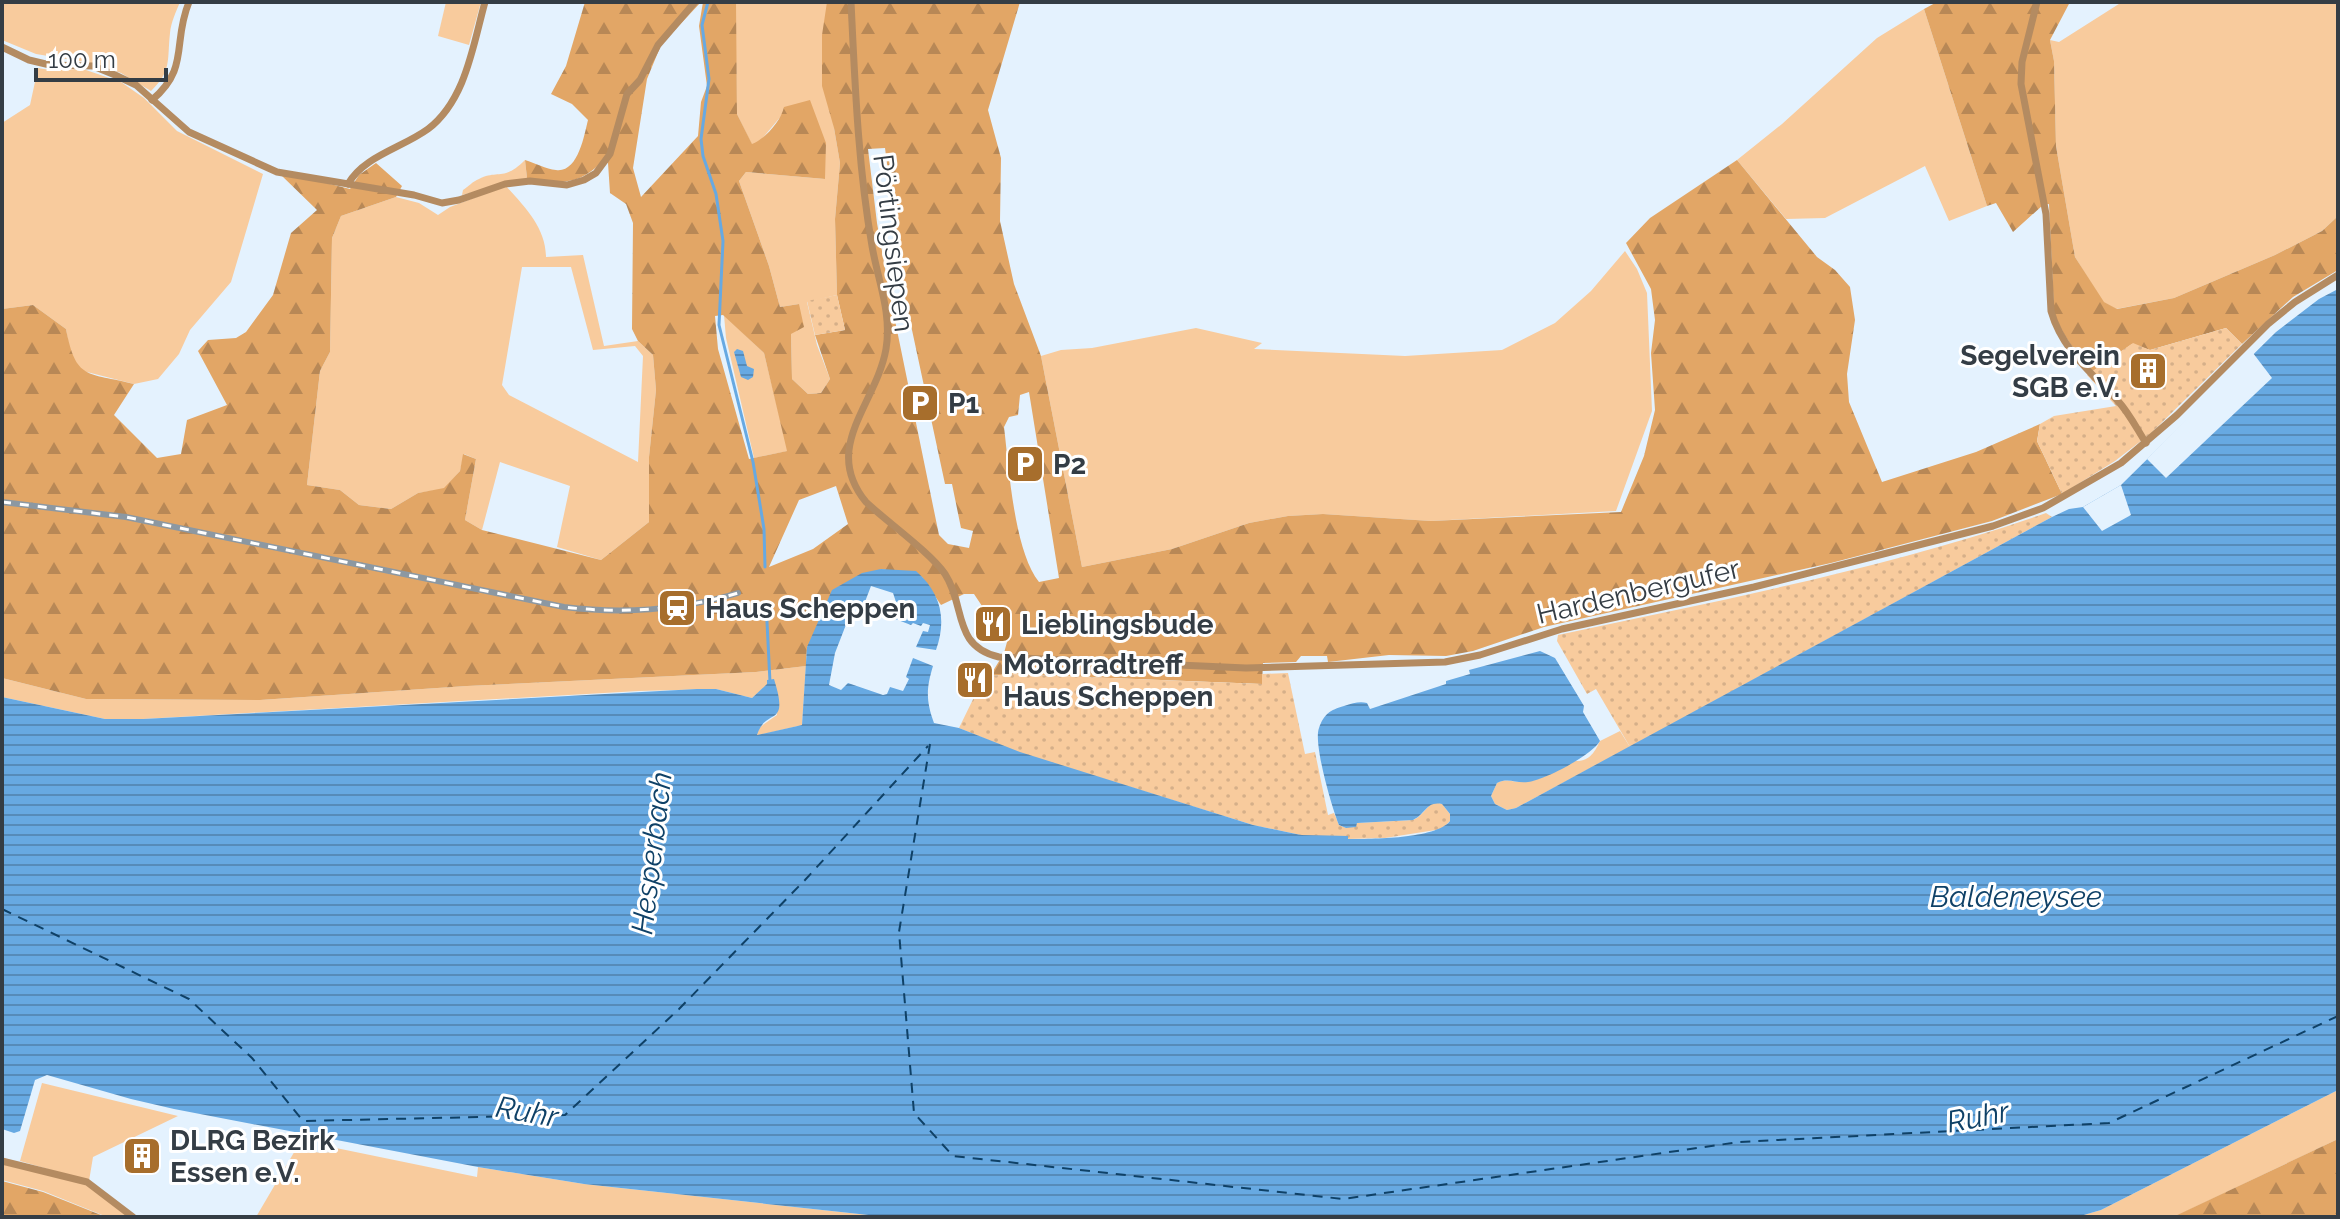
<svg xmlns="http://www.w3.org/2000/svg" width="2340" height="1219" viewBox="0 0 2340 1219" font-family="Raleway,sans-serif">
<defs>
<pattern id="forest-firs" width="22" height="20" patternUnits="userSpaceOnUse" patternTransform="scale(2)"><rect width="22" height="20" fill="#e2a666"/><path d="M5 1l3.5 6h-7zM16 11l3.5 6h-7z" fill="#b88856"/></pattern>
<pattern id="park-dots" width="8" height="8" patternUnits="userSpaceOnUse" patternTransform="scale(2)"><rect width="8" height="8" fill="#f8cb9d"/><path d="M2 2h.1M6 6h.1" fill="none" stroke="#d5af89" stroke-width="1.8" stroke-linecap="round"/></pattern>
<pattern id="water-rules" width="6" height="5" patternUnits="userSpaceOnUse" patternTransform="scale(2)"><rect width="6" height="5" fill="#67a9e2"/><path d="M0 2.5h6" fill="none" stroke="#568bb9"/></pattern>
</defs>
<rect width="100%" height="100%" fill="#e4f2fe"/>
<g fill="#f8cb9d" fill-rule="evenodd">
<path d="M2 2H180C176 12 171 22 170 33 167 60 172 71 151 91L121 73 91 63 36 54 2 40Z"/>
<polygon points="446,2 481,2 469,45 438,36"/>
<polygon points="735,2 827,2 834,128 840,163 835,219 837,295 807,302 817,345 830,379 821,393 808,394 792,379 791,334 799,304 780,307 769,266 739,181 746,172 825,179 782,115 760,141 752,145 737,114"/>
<polygon points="2122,2 2338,2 2338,216 2322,231 2275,255 2174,298 2116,309 2103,302 2075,257 2056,146 2054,61 2050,40 2059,42"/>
<polygon points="1924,9 1987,206 1949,221 1925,166 1825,218 1786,219 1737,160 1782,124 1877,38"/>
<polygon points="38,68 50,70 83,69 121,82 144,98 177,131 263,174 231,282 190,330 179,354 158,379 134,384 83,371 71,358 66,329 33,305 2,309 2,123 30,105"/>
<path d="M525 160 527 178 462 195 463 190C468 187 473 181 479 179 498 169 503 182 525 160Z"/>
<path d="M506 186C525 207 546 228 546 257L583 255 604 346 638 341 653 355 656 390 649 457V522L601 560 557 547 570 486 500 462 482 530 465 520 476 459 464 454 460 471 444 489 418 493 391 509 359 505 340 490 307 485 320 371 330 352 332 238 341 216 396 197 419 203 438 215 450 207ZM522 267H571L593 350 635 346 643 356 638 462 509 395 502 385Z"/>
<polygon points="1625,251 1637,269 1647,293 1652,411 1616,511 1431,521 1323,514 1288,516 1249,523 1172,549 1082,567 1041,356 1061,350 1092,348 1196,328 1262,343 1254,349 1405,356 1502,350 1555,323 1591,291"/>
<polygon points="724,315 764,353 788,451 754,458 726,338"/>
<polygon points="806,666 802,725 756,736 760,727 777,715 768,684 752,698 716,689 639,691 143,719 105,719 2,697 2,678 86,699 260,700 467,686 756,672"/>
<path d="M1620 731 1630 747 1516 808 1507 810 1495 804 1491 796 1497 783C1507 778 1511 782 1521 782 1540 782 1559 769 1575 761 1590 762 1595 751 1600 741Z"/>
<polygon points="42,1083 178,1116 93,1157 89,1181 20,1161"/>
<polygon points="2338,1090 2338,1139 2174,1217 2077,1217 2101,1210"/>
<polygon points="336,1148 477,1177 478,1167 584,1184 887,1217 256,1217 296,1149 321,1153 334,1152"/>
<polygon points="2,1164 85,1184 130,1217 107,1217 43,1191 2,1180"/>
</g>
<g fill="url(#forest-firs)" fill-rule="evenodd">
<path d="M585 2H701L661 45 647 79 633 168 641 197 698 136 701 102 707 86 699 26 703 2H736L737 114 752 144C765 139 781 121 784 107L810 100 826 143 825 179 746 172 739 181 769 266 780 307 799 304 804 327 791 334 792 379 808 394 821 393 830 379 815 335 845 330 837 295 835 219 840 163 834 128 822 86V35L827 2H1020L988 110 1001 158 1000 221 1014 284 1041 356 1082 567 1172 549 1249 523 1288 516 1323 514 1431 521 1621 512 1644 456 1655 410 1651 353 1655 320 1651 289 1626 243 1650 218 1737 160 1817 257 1835 270 1850 287 1855 320 1847 374 1849 402 1882 482 1976 452 2040 424 2037 441 2062 494 1992 521 1831 563 1544 627 1473 651 1446 656 1389 655 1328 662 1327 656H1301L1296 662 1263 663 1262 684 1011 674 990 676 1004 653 1010 631 988 615 974 594H964L941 605 922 577 881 569 807 647 806 666 756 672 467 686 260 700 86 699 2 678V309L33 305 66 329C76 381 87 372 134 384L114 415 157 458 181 454 187 420 227 405 198 351 208 340 236 338 246 332 273 295 291 233 317 210 281 175 322 182 350 189 359 175 376 163 402 186 396 197 341 216 332 238 330 352 320 371 307 485 340 490 359 505 391 509 418 493 444 488 460 471 463 454 476 459 465 520 482 530 601 560 649 522V457L656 390 653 355 638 341 632 329 633 223 626 204 610 193 608 163 604 160C577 187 562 183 527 178L525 160C535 163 546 169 556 170 578 173 584 136 588 120L572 104 551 94 566 66ZM885 148 903 288 945 484H952L961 528 973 531 969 548 948 544 939 535 890 296 877 223 868 149ZM723 315 764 353 787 451 749 459 718 349 715 316ZM1029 392 1059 578 1039 582C1014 551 1009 468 1004 427L1009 417 1018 415 1020 395ZM836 486 848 524 813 549 769 567 799 500Z"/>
<path d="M1937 2H2070L2050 40 2054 61 2056 146 2075 257 2104 302 2117 309 2174 298 2275 255 2322 231 2338 216V270L2293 297 2242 344 2226 328 2150 350 2132 344 2093 371C2076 352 2062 336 2054 312L2049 204 2043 205 2013 232 1996 203 1987 206 1924 9Z"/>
<polygon points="2338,1139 2338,1217 2173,1217"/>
<polygon points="2,1181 43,1192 106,1217 2,1217"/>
</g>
<g fill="url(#park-dots)">
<polygon points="837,295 845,330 815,335 807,301"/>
<polygon points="2226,328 2242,344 2150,434 2115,461 2062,494 2037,441 2040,424 2054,416 2116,406 2087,375 2133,343 2150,350"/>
<path d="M2046 513 2052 517 1630 747 1596 689 1587 694 1557 641 1558 635C1722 600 1888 568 2046 513Z"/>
<path d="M1288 673 1305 754 1315 752 1328 815 1334 813 1339 825 1346 828 1357 823 1413 820C1423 816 1425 807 1435 802L1442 804 1450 814V821L1442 829 1385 838 1347 839V836L1301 835 1253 825 1020 753 959 728 979 687 983 689 990 676 1011 674 1262 684V674Z"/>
</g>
<g fill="url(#water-rules)">
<path d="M2338 289V1090L2101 1210 2077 1217H887L584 1184 478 1167 174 1109 131 1099 47 1075 35 1080 20 1131 14 1133 2 1129V697L105 719H143L697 689H716L752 698 767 684V680L774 679C790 730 766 706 757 735L802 725 807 647 832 590 862 573 881 569 916 571C941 593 947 619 936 650L916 647 923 631 928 632 930 625 923 623 921 626 913 623 911 625 890 617 896 602 893 593 871 586 863 607 854 604 835 653 829 685 841 690 848 683 883 695 887 694 890 687 903 691 909 679 906 677 913 658 933 666C926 689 926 701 934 723L959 728 1020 752 1253 825 1301 835 1348 836V839C1371 839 1436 839 1450 821V814L1442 804C1426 801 1426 814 1413 820L1357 823 1356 827 1346 828 1339 825C1332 808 1313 743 1319 728 1324 714 1330 710 1344 706 1353 703 1360 701 1367 703L1370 709 1446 684V681L1470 674 1469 670 1540 651 1555 658 1584 706 1583 712 1600 741C1592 755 1545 780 1528 782 1516 784 1509 777 1497 783L1491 796 1495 804 1507 810 1516 808 2052 517 2069 509 2083 507 2121 485 2276 332 2319 299Z"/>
<polygon points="737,349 743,351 747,366 754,369 753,377 748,380 741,377 734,352"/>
</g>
<g fill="#e4f2fe">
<polygon points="2253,353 2272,378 2166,478 2147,459"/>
<polygon points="2121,485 2131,515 2102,531 2083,507"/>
</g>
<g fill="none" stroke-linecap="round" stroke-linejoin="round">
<g stroke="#67a9e2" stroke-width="3">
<polyline points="708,2 702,25 709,79 701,139 703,156 716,194 723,241 719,325 753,462 764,529 765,567"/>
<polyline points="766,602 770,682"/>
</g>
<g stroke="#0f4167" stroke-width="2" stroke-dasharray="10 8" stroke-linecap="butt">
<polyline points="930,744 899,932 914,1113 953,1156 1343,1199 1739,1142 2109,1123 2338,1016"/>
<polyline points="2,909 189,999 252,1058 303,1121 565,1115 679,1009 805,880 928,746"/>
</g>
<g stroke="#b48b61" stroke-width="7">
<path d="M851 2C855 84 858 166 872 246 878 281 892 313 886 349 876 405 821 447 866 502 887 522 931 553 945 574 966 606 952 646 999 657L1246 668 1445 662 1480 655 1562 629 1754 587 1993 526 2043 508 2121 463 2177 415 2268 324 2295 302 2338 275"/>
<path d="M2037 2 2022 62 2021 84 2046 214 2051 311C2062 350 2092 373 2118 401 2129 413 2137 429 2146 443"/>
<polyline points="2,47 29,60 50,65 93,66 115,75 136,85 189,132 277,172 414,195 442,203 459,200 505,184 530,181 567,185 584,180 596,173 610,154 627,94 640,80 658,45 695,2"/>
<path d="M152 100C190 68 172 43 189 2"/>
<path d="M348 184C364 156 402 148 428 129 466 100 473 45 485 2"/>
<polyline points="2,1161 87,1182 133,1217"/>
</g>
<g stroke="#8c98a2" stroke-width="6">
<path id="rail" d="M2 502 126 517 564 607C622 614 682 610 738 593"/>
</g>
<use href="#rail" stroke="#fff" stroke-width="3" stroke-dasharray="9" stroke-linecap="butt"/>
</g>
<defs>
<g id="building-square" transform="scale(2)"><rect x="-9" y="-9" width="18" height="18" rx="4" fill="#a76e2c" stroke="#fff"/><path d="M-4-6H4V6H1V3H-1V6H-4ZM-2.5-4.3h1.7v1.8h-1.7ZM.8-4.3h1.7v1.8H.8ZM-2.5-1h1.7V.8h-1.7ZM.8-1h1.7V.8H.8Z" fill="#fff"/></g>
<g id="parking-square" transform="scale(2)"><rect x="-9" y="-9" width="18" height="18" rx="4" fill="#a76e2c" stroke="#fff"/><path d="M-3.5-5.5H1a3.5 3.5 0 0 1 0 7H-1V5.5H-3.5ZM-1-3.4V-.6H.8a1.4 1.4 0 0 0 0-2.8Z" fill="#fff"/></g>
<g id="station-square" transform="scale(2)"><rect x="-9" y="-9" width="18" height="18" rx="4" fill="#a76e2c" stroke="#fff"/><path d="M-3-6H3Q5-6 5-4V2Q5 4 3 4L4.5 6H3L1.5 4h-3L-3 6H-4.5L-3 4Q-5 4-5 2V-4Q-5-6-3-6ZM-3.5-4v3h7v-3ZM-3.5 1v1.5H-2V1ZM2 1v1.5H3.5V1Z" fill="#fff"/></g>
<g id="restaurant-square" transform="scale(2)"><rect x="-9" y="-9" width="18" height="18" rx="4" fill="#a76e2c" stroke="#fff"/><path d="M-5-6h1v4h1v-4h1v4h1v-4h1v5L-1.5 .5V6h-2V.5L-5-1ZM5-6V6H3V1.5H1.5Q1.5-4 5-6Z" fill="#fff"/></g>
</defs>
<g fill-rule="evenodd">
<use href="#building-square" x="2148" y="371"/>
<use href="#parking-square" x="920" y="403"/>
<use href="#parking-square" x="1025" y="464"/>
<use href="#station-square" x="677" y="608"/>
<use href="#restaurant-square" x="993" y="624"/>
<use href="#restaurant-square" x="975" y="680"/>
<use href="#building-square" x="142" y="1156"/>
</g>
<g text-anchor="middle" stroke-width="6" stroke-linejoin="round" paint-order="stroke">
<g font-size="28" fill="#343d45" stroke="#fff">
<text transform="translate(894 243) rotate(83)" y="10">Pörtingsiepen</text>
<text transform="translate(1638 591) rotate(-13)" y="10">Hardenbergufer</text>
</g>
<g font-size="28" font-weight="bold" fill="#343d45" stroke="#fff" text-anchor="start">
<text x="2120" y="365" text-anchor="end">Segelverein<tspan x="2120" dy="32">SGB e.V.</tspan></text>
<text x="948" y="413">P1</text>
<text x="1053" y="474">P2</text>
<text x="705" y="618">Haus Scheppen</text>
<text x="1021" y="634">Lieblingsbude</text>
<text x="1003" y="674">Motorradtreff<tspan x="1003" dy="32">Haus Scheppen</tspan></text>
<text x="170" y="1150">DLRG Bezirk<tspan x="170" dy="32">Essen e.V.</tspan></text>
</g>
<g font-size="30" font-style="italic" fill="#0f4167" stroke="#fff">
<text transform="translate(652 853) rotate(-83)" y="10">Hesperbach</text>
<text x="2016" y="907">Baldeneysee</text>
<text transform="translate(527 1112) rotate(10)" y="10">Ruhr</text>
<text transform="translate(1978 1117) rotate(-11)" y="10">Ruhr</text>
</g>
</g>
<rect width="2340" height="1219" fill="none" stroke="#343d45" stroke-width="8"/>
<path d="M36 68v12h130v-12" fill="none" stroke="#343d45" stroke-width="4"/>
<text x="48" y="68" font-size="24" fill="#343d45" stroke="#ffffff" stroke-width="6" paint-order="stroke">100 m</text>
</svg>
